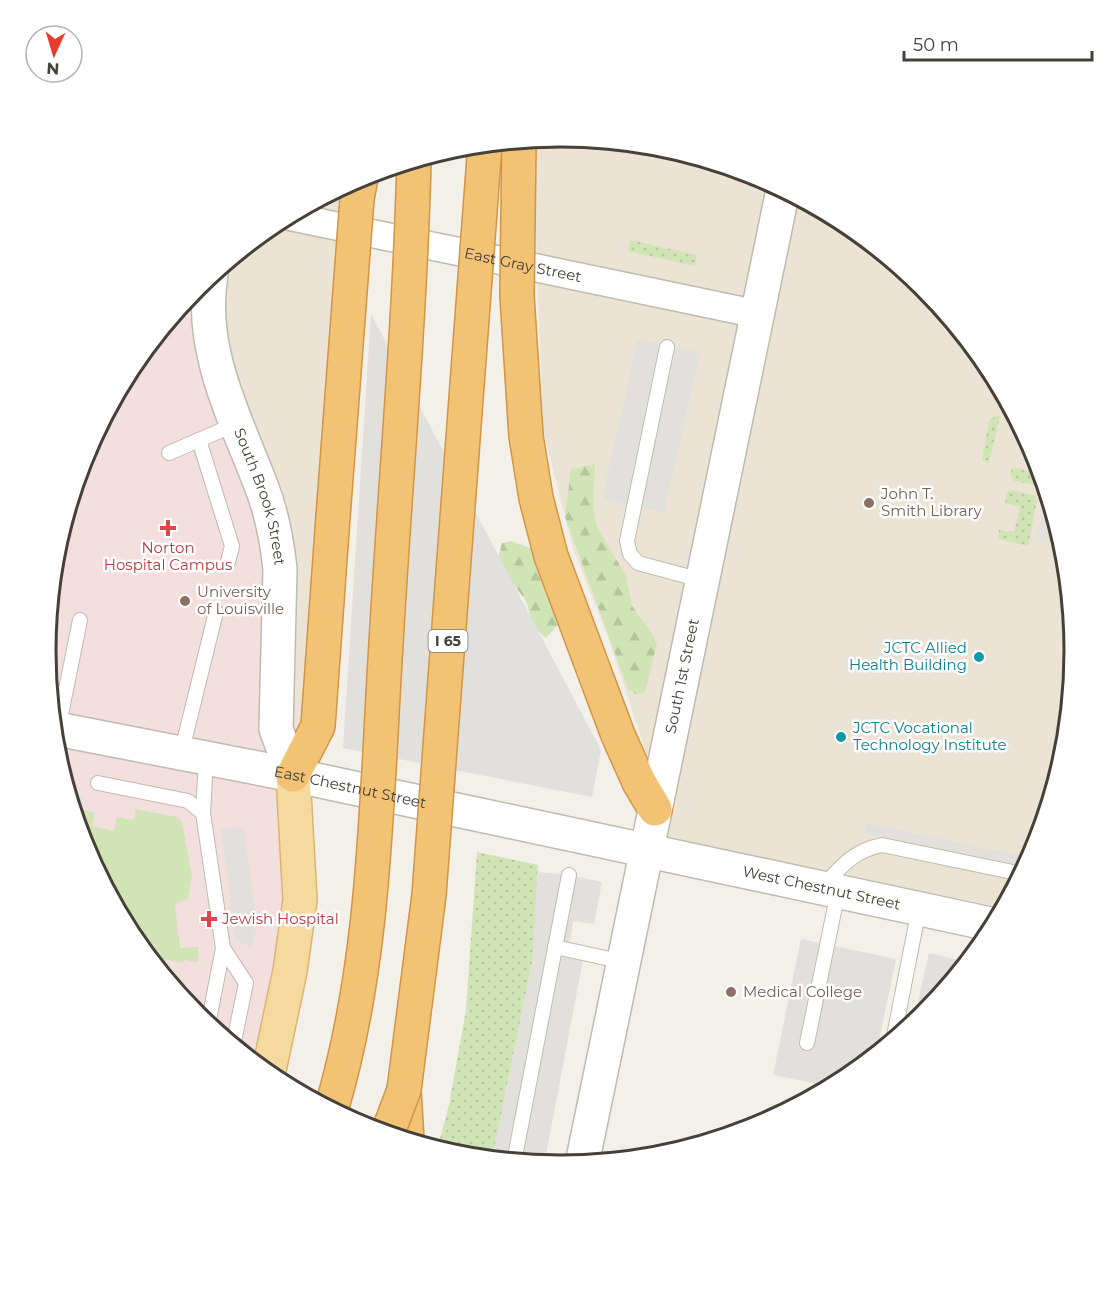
<svg xmlns="http://www.w3.org/2000/svg" width="1120" height="1303" viewBox="0 0 1120 1303" font-family="Montserrat,sans-serif">
<defs>
<pattern id="grass-dots" width="8" height="8" patternUnits="userSpaceOnUse" patternTransform="scale(1.5)"><rect width="8" height="8" fill="#d1e4b5"/><path d="M2 2h.1M6 6h.1" fill="none" stroke="#b5c59c" stroke-width="1.8" stroke-linecap="round"/></pattern>
<pattern id="forest-firs" width="22" height="20" patternUnits="userSpaceOnUse" patternTransform="scale(1.5)"><rect width="22" height="20" fill="#d1e4b5"/><path d="M5 1l3.5 6h-7zM16 11l3.5 6h-7z" fill="#b5c59c"/></pattern>
</defs>
<rect width="100%" height="100%" fill="#f3f0e9"/>
<g fill="#ebe3d4">
<polygon points="560,137 661,146 757,176 846,223 924,288 988,366 1036,455 1065,551 1075,652 1065,752 1036,849 1004,908 659,836 663,804 608,637 574,551 543,430 536,236 522,226 538,139"/>
<polygon points="365,175 305,751 196,1015 132,937 84,848 55,752 45,651 55,551 84,454 132,365 196,287 274,223"/>
</g>
<polygon fill="#f3dfde" points="196,287 263,489 300,900 268,1075 196,1015 132,937 84,848 55,752 45,651 55,551 84,454 132,365"/>
<g fill="url(#grass-dots)">
<polygon points="630,240 697,255 695,266 628,251"/>
<polygon points="997,415 1000,416 989,463 982,461 989,420"/>
<path d="M1032 448C1038 459 1046 475 1036 485L1014 481 1010 475 1012 467 1028 471Z"/>
<polygon points="1012,490 1035,496 1037,500 1028,546 998,539 999,530 1014,532 1020,507 1005,503 1007,493"/>
<polygon points="477,852 538,865 533,958 492,1160 459,1157 437,1150 449,1105 466,1010"/>
</g>
<g fill="url(#forest-firs)">
<polygon points="595,464 593,507 597,527 626,576 632,606 652,633 657,644 645,692 637,695 628,689 565,517 571,469"/>
<polygon points="511,541 531,548 565,617 546,638 534,628 526,601 497,562 502,543"/>
</g>
<polygon fill="#d1e4b5" points="68,796 83,799 78,802 77,806 80,809 95,813 92,826 114,831 117,817 132,820 135,817 136,812 134,809 178,817 182,822 192,877 188,899 175,904 180,948 198,947 198,962 184,960 183,963 146,955 132,937 84,848"/>
<g fill="#e2e0dd">
<polygon points="371,314 601,750 592,797 343,748"/>
<polygon points="638,339 700,353 664,513 602,499"/>
<polygon points="1047,490 1063,545 1038,539"/>
<polygon points="866,823 1031,858 1026,867 864,833"/>
<polygon points="244,828 257,924 252,948 234,939 234,925 221,829"/>
<polygon points="537,872 569,875 602,882 594,924 573,921 568,958 583,960 544,1165 492,1160 533,958"/>
<polygon points="801,939 896,959 876,1055 859,1069 852,1068 850,1076 833,1087 773,1075"/>
<polygon points="929,953 968,962 924,1016 913,1024"/>
</g>
<g fill="none" stroke-linecap="round" stroke-linejoin="round">
<g stroke="#c1baaf" stroke-width="16">
<g id="service">
<polyline points="667,347 627,541 630,554 638,563 701,580"/>
<polyline points="199,440 232,546 228,562"/>
<polyline points="169,453 236,424"/>
<polyline points="58,729 80,620"/>
<polyline points="181,754 216,612"/>
<polyline points="206,759 203,813 223,948 246,983 233,1046"/>
<polyline points="98,783 188,801 203,813"/>
<path d="M823 886C843 865 853 851 882 845L1022 874"/>
<polyline points="555,947 624,962"/>
<polyline points="208,1025 223,948"/>
<polyline points="893,1041 919,909"/>
<polyline points="807,1043 838,892"/>
<polyline points="514,1162 569,875"/>
</g>
</g>
<g stroke="#c1baaf" stroke-width="30">
<g id="minor">
<path id="s1" d="M288 216 757 314"/>
</g>
</g>
<g stroke="#c1baaf" stroke-width="36">
<g id="tertiary">
<path id="s2" d="M211 275C198 350 236 419 262 488 272 514 277 541 280 569L276 729 293 775"/>
<path id="s3" d="M52 728 293 775 995 925"/>
<path id="s4" d="M582 1164C649 839 715 514 783 190"/>
</g>
</g>
<g stroke="#dab570" stroke-width="36">
<polyline id="primary" points="268,1075 290,971 300,900 293,775"/>
</g>
<g stroke="#d19646" stroke-width="36">
<g id="motorway">
<polyline points="526,436 536,498 551,556 618,735 639,782 655,809"/>
<polyline points="293,775 318,726 333,517"/>
<polyline points="404,1090 407,1141"/>
</g>
</g>
<use href="#service" stroke="#fff" stroke-width="14"/>
<use href="#minor" stroke="#fff" stroke-width="27"/>
<use href="#tertiary" stroke="#fff" stroke-width="33"/>
<use href="#primary" stroke="#f6d99f" stroke-width="33"/>
<use href="#motorway" stroke="#f2c275" stroke-width="33"/>
<g stroke="#d19646" stroke-width="36" stroke-linecap="butt">
<g id="motorway-bridge">
<polyline points="519,141 517,296 526,436"/>
<polyline points="333,517 357,199 361,177"/>
<path d="M331 1110C376 960 376 800 386 644 395 483 410 322 414 160"/>
<polyline points="387,1135 404,1090 429,895 485,144"/>
</g>
</g>
<use href="#motorway-bridge" stroke="#f2c275" stroke-width="33"/>
</g>
<g fill="#8d6e63" stroke="#fff" stroke-width="2">
<circle cx="869" cy="503" r="6"/>
<circle cx="185" cy="601" r="6"/>
<circle cx="731" cy="992" r="6"/>
</g>
<g fill="#e0444e" stroke="#fff" stroke-width="2">
<path d="M165 519h6v6h6v6h-6v6h-6v-6h-6v-6h6z"/>
<path d="M206 910h6v6h6v6h-6v6h-6v-6h-6v-6h6z"/>
</g>
<g fill="#0f9aa8" stroke="#fff" stroke-width="2">
<circle cx="979" cy="657" r="6"/>
<circle cx="841" cy="737" r="6"/>
</g>
<g text-anchor="middle" stroke-width="5" stroke-linejoin="round" paint-order="stroke">
<rect fill="#fff" stroke="#7e7974" stroke-width="1.5" x="428.5" y="630" width="39" height="22" rx="4.5"/>
<g font-size="14" font-weight="bold" fill="#464038">
<text x="448" y="646">I 65</text>
</g>
<g font-size="15" fill="#464038" stroke="#fff">
<text dy="5" stroke="none"><textPath href="#s1" startOffset="240">East Gray Street</textPath></text>
<text dy="5" stroke="none"><textPath href="#s2" startOffset="230">South Brook Street</textPath></text>
<text dy="5" stroke="none"><textPath href="#s4" startOffset="498">South 1st Street</textPath></text>
<text dy="5" stroke="none"><textPath href="#s3" startOffset="304">East Chestnut Street</textPath></text>
<text dy="5" stroke="none"><textPath href="#s3" startOffset="786">West Chestnut Street</textPath></text>
</g>
<g font-size="15" fill="#785e54" stroke="#fff" text-anchor="start">
<text x="881" y="499">John T.<tspan x="881" dy="17">Smith Library</tspan></text>
<text x="197" y="597">University<tspan x="197" dy="17">of Louisville</tspan></text>
<text x="743" y="997">Medical College</text>
</g>
<g font-size="15" fill="#be3a42" stroke="#fff">
<text x="168" y="553">Norton<tspan x="168" dy="17">Hospital Campus</tspan></text>
<text x="222" y="924" text-anchor="start">Jewish Hospital</text>
</g>
<g font-size="15" fill="#0d838f" stroke="#fff" text-anchor="end">
<text x="967" y="653">JCTC Allied<tspan x="967" dy="17">Health Building</tspan></text>
<text x="853" y="733" text-anchor="start">JCTC Vocational<tspan x="853" dy="17">Technology Institute</tspan></text>
</g>
</g>
<path d="M0 0H1120V1303H0ZM56 651a504 504 0 1 1 1008 0a504 504 0 1 1-1008 0Z" fill="#fff" fill-rule="evenodd"/>
<path fill="none" stroke="#464038" stroke-width="3" d="M56 651a504 504 0 1 1 1008 0a504 504 0 1 1-1008 0Z"/>
<g transform="translate(54 54) rotate(184)"><circle r="28" fill="#ffffff" stroke="#b5b3af" stroke-width="1.5"/>
<path d="M0-4.5L10 22L0 15L-10 22Z" fill="#e83d2b"/>
<text y="-9" font-size="16" font-weight="bold" text-anchor="middle" fill="#464038">N</text>
</g>
<path d="M904 51v9h188v-9" fill="none" stroke="#464038" stroke-width="3"/>
<text x="913" y="51" font-size="18" fill="#464038" stroke="#ffffff" stroke-width="4.5" paint-order="stroke">50 m</text>
</svg>
